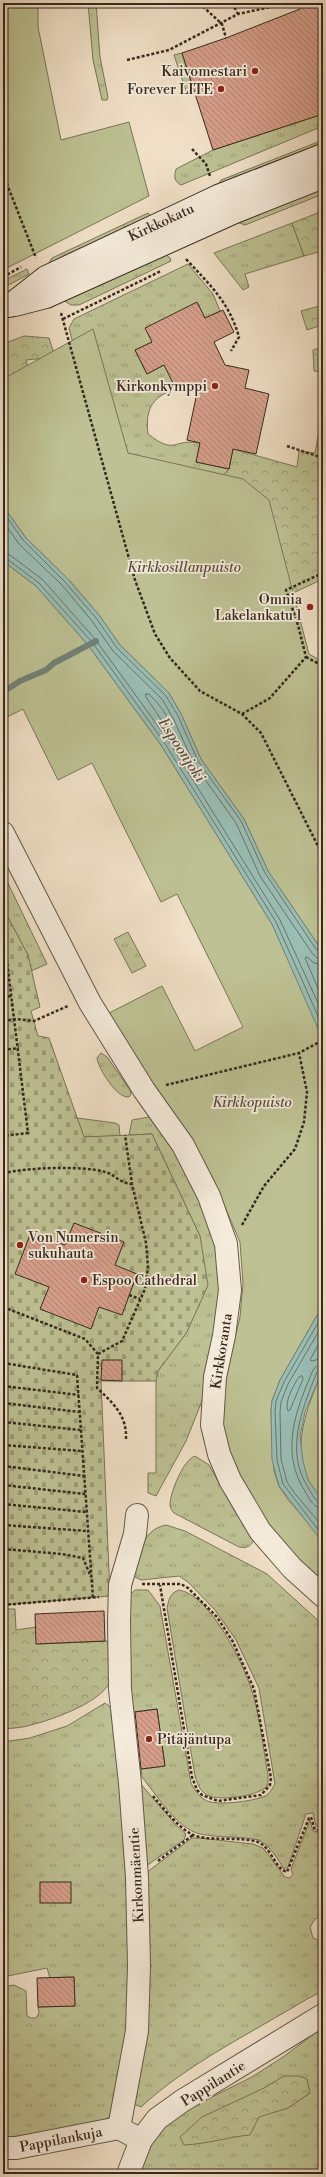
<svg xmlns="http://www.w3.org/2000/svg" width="326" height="2177" viewBox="0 0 326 2177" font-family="'Libre Bodoni',serif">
<defs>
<pattern id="grass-tufts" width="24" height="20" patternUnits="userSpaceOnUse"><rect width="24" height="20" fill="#bdc193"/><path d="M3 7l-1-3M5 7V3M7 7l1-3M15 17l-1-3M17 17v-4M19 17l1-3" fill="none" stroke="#9a9d77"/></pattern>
<pattern id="forest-crowns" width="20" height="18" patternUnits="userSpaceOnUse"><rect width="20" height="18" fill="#bdc193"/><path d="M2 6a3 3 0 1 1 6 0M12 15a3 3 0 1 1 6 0" fill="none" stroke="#9a9d77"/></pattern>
<pattern id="cemetery-stones" width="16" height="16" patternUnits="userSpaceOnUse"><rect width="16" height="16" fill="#bdc193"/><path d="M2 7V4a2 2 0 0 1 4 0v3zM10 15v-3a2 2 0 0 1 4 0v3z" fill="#9a9d77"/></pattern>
<pattern id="building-back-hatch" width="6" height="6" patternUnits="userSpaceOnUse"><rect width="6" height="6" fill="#d79f8b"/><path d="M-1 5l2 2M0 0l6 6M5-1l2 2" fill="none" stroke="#af8271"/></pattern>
</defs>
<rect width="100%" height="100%" fill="#f0e0c7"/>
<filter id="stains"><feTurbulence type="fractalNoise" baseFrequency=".005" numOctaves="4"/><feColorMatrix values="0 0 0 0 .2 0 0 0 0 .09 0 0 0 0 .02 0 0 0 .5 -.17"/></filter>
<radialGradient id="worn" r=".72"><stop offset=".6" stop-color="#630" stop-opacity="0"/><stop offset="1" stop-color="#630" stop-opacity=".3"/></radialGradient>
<g fill="url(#grass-tufts)" stroke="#797558">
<polygon points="88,3 96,3 100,57 108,97 107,100 102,100 93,60"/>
<polygon points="182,53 193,89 186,91 174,55"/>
<path d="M323 114V126L181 185C174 181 174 177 176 169L213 150Z"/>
<polygon points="323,140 323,149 219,184 221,180"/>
<polygon points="323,183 323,194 245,225 237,222"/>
<polygon points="148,213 150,216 146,221 52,265 49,263 52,258"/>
<polygon points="292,223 304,256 245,274 249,287 243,290 214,253"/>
<polygon points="164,253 170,258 171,261 79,305 71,305 63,300"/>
<path d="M188 264 213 294 220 311 205 318 197 303 152 342 135 350 147 374 164 365 183 385 187 386C158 393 144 402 148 434 176 456 173 438 200 443L196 462 229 469 209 490 161 511 80 371 69 328 74 319Z"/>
<polygon points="27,269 29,274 3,288 3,281"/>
<polygon points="3,873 47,964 31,971 28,955 3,908"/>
<polygon points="128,932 146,966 132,973 114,939"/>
<path d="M101 1053 107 1057 130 1090 131 1094 129 1097C117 1099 98 1068 97 1058Z"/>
<polygon points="149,1117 156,1119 181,1156 218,1244 222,1281 202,1401 186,1441 156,1496 148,1493 148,1473 156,1473 156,1381 158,1371 187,1332 200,1236 152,1134 129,1135 132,1120"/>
<polygon points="77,1118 115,1123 119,1125 120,1136 84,1137"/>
<path d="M195 1456 209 1465 237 1515 255 1536C253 1545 248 1549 239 1547L174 1513C172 1511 170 1508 170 1505 170 1493 183 1460 195 1456Z"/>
<path d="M166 1525 185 1531 267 1574 323 1625V1806L320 1827 316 1826 313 1813 306 1814 288 1867 284 1869C277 1858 271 1847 259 1840 240 1836 220 1838 200 1834 177 1829 156 1794 142 1777L141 1769 165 1766 157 1709 133 1712 128 1685V1597L135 1590H148L160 1606 191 1783C195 1791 199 1797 207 1801 218 1806 252 1801 263 1797 269 1795 272 1789 275 1784L259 1688 236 1640 215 1610 188 1582 179 1576 141 1580 133 1576C139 1555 141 1530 166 1525Z"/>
<path d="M179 1590C210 1595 243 1663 252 1691 260 1716 263 1748 268 1775V1785C261 1796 220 1801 209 1796 200 1792 198 1785 195 1776L167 1608C169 1599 170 1593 179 1590Z"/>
<polygon points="105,1703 113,1709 124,1835 132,2013 110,2116 100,2123 3,2141 3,1987 14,1985 26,1991 27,2016 31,2018 36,2018 39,2013 38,2007 75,2006 74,1977 50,1978 47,1968 3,1977 3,1742 30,1738 67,1726"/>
<polygon points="139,1782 176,1825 186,1834 184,1840 146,1866"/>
<path d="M310 1820 313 1831 320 1833 323 1870V1916L315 1919 310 1927 313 1938 323 1942V1991L307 1999C253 2032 187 2064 141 2107L134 2104 146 1873 192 1838H199L253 1844 263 1848 285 1877 290 1878 293 1874 291 1869Z"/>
<polygon points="323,2027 323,2174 137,2174 156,2133 180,2113 252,2077 283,2057"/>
</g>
<g fill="url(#forest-crowns)" stroke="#797558">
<polygon points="323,211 323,254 322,251 304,256 292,223"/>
<polygon points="323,305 323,328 322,325 307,330 301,311"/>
<polygon points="24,336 49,338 55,357 26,360 34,390 3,421 3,344"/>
<polygon points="323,347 323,372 314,371 313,350"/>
<polygon points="323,409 323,579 293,593 301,621 293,626 323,952 244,819 201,759 209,490 229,469 233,449 297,467 299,451 315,453"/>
<path d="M3 1609H15L16 1630 36 1627 37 1644 111 1641C111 1652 113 1666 111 1678 107 1701 51 1720 31 1725 22 1728 12 1728 3 1729Z"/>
<path d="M284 2076H299L307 2079 310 2093 288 2108 259 2117 250 2135C228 2137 207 2144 184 2145L180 2137 202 2117 264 2088Z"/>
</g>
<polygon fill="url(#cemetery-stones)" stroke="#797558" points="3,908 28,955 40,1007 31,1011 38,1036 49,1038 84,1137 152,1134 200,1236 208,1285 187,1332 158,1371 156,1381 101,1381 110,1596 3,1605"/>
<g fill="#bdc193" stroke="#797558">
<polygon points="3,3 38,3 38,27 61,140 129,122 149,196 3,270"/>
<polygon points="93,329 128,453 243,479 269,500 309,654 323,662 323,952 268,871 244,819 201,759 181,714 169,693 120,645 99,615 68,579 26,538 3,506 3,379"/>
<polygon points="3,561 36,586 88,645 161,745 272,924 321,1031 323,1040 323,1305 280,1380 272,1401 271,1412 274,1471 279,1486 289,1501 312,1527 323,1543 323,1585 262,1520 231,1466 220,1421 227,1371 240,1317 243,1284 240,1242 214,1181 193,1142 106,1016 111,1012 162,986 195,1051 243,1027 177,894 161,902 92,763 58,780 23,709 3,719"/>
<path d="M323 1369V1501C284 1460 305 1413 323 1369Z"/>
</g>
<g fill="#9abdb4" stroke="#728278">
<polygon points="3,506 26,538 68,579 99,615 120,645 169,693 181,714 201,759 244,819 268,871 323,952 323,1040 272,924 161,745 88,645 36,586 3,561"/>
<polygon points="323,1305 323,1369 305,1412 300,1436 303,1461 308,1480 323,1501 323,1543 279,1486 272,1460 271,1412 272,1401 280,1380"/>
</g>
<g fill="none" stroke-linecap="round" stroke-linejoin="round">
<g stroke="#687369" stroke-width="1">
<polyline points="3,512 23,540 65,582 96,618 117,648 166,696 178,716 198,761 241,821 265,873 316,949 323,954"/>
<polyline points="3,521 19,544 62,585 92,621 113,651 162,699 173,718 194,764 236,823 260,876 312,953 317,958 323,959"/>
<polyline points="3,553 10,555 43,580 95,639 168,740 280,920 323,1014"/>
<polyline points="3,558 7,559 39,583 92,642 164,742 276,922 323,1027"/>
<path d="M146 694H149C156 701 171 717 169 727H166L146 697Z"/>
<polyline points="323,965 314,963 307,957 305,958 323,1000"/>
<polyline points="323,1314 284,1382 276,1401 275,1412 277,1460 283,1484 323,1536"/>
<polyline points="323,1324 288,1384 281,1402 280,1412 281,1459 287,1482 296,1495 323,1527"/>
<polyline points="323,1336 310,1360 312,1361 323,1358"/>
<path d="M323 1364 317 1366 313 1370C296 1410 279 1452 306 1493 310 1500 314 1508 323 1509"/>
<path d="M323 1369 317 1372C302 1409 284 1452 309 1489 312 1494 316 1503 323 1504"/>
<path d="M302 1376 303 1379 290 1410 288 1411C284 1401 294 1385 299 1377Z"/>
</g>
<polyline stroke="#728278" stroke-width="6" points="3,692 20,681 46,670 54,663 96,641"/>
</g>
<g fill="url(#building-back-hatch)" stroke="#35291e">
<polygon points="298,3 323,3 323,114 213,150 182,53 226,38 300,9"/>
<polygon points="197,302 205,318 223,310 234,332 214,342 225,365 249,370 245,388 269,394 256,454 233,449 229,469 196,462 200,443 187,440 198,388 173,383 164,365 147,374 135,350 152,342 145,328"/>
<polygon points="74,1223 124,1242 115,1265 137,1274 122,1315 99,1307 91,1329 40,1309 49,1287 15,1274 31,1232 65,1245"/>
<polygon points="102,1360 122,1360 122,1381 101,1380"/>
<polygon points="104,1611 105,1641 36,1644 35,1614"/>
<polygon points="157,1709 165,1766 141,1769 135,1712"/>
<rect x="40" y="1882" width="31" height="21"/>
<polygon points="74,1977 75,2006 38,2007 37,1978"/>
</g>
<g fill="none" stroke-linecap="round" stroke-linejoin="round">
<g stroke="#645748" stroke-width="24">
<g id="minor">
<polyline points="3,833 90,1003 144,1090 183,1145 209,1196 226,1244 230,1290 224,1336 215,1377 212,1425 219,1454 230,1480 260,1531 292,1568 323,1596"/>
<polyline points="137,1515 135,1534 120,1585 119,1621 120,1689 130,1783 137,1877 139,1966 137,2031 119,2128 141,2140"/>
<polyline points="3,2148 16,2148 119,2128"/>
<polyline points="128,2174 141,2140 157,2119 182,2101 323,2015"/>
</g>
</g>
<g stroke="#35291e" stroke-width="24">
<g id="secondary">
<polyline points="15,305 46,297 235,212 323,177"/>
<polyline points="9,306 46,277 218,196 323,155"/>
</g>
</g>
<g stroke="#35291e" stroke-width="2.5" stroke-dasharray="3 2" stroke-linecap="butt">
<polyline points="199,3 222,24 226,38"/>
<polyline points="232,3 238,14"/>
<polyline points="127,60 169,50 238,14 289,3"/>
<polyline points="192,149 206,164 210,176"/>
<polyline points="3,174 36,258"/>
<path d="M186 259C210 285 229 302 239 337L231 351"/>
<polyline points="3,277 21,267"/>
<polyline points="61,313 135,580 155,634 170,658 200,691 242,714 261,733 323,856"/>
<polyline points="63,319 161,271"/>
<polyline points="287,446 323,458"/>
<polyline points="306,657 323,666"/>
<polyline points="242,714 270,698 306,657 298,625 286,590 323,573"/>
<polyline points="3,929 28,1133 3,1136"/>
<polyline points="3,997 12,996"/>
<polyline points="3,1021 16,1019 34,1021 68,1006"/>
<polyline points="3,1050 19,1048"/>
<polyline points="166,1085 299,1053 323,1040"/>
<polyline points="3,1120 5,1136"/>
<path d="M3 1173C28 1168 81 1165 105 1172 116 1175 119 1183 132 1184"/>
<polyline points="242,1225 264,1186 295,1149 304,1122 307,1092 299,1053"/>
<polyline points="129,1295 140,1299"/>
<path d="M3 1307 85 1339 98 1354 97 1388C113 1403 127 1415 126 1439"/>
<polyline points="98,1354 122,1341 145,1289 148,1267 146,1243 132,1184 125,1135"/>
<polyline points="3,1363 77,1375 93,1598"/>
<polyline points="3,1386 79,1395"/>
<polyline points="3,1403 80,1412"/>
<polyline points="3,1422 81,1430"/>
<polyline points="3,1445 82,1451"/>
<polyline points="3,1466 84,1476"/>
<polyline points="3,1485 85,1494"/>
<polyline points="3,1504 86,1512"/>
<polyline points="3,1525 87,1531"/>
<polyline points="3,1549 62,1554 83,1558 91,1577"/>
<polyline points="142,1584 181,1584 188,1588 217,1617 233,1642 254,1689 271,1778 270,1785 261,1795 218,1801 202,1795 197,1790 192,1777 160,1585"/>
<polyline points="3,1605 99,1597"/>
<path d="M153 1796C164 1809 176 1825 191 1834 205 1842 241 1836 258 1842 272 1848 274 1868 287 1872L309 1818 311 1817 315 1830 323 1831"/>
<polyline points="158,1861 193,1835"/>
</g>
<use href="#minor" stroke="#f5ebdb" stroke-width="22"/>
<use href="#secondary" stroke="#f5ebdb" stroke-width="22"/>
</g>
<g fill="#8f2418" stroke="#f5ebdb" stroke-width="1.5">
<circle cx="255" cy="71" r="4"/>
<circle cx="221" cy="89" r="4"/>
<circle cx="215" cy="386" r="4"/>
<circle cx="310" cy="607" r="4"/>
<circle cx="20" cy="1245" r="4"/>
<circle cx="84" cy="1280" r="4"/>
<circle cx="149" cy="1739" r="4"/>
</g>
<g text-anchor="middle" stroke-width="3.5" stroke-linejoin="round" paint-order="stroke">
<g font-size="14" fill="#35291e" stroke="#f5ebdb" text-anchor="end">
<text x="247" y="76">Kaivomestari</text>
<text x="213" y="94">Forever LITE</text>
<text x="207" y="391">Kirkonkymppi</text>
<text x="302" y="604">Omnia<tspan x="302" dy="16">Lakelankatu 1</tspan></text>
<text x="28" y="1242" text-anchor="start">Von Numersin<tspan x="28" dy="16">sukuhauta</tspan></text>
<text x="92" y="1285" text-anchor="start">Espoo Cathedral</text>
<text x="157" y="1744" text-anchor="start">Pitäjäntupa</text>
</g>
<g font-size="14" fill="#35291e" stroke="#f5ebdb">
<text transform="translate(161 222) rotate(-25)" y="5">Kirkkokatu</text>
<text transform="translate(221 1351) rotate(-81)" y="5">Kirkkoranta</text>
<text transform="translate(136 1875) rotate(-93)" y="5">Kirkonmäentie</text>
<text transform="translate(213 2083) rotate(-32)" y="5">Pappilantie</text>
<text transform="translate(61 2139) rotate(-11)" y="5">Pappilankuja</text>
</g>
<g font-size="14" font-style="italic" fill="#574f3b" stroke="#f5ebdb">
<text x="184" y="572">Kirkkosillanpuisto</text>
<text x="252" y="1107">Kirkkopuisto</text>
</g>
<g font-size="15" font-style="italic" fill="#4e4e44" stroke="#f5ebdb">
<text transform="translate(182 750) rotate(57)" y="5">Espoonjoki</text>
</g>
</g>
<rect width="326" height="2177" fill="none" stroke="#f0e0c7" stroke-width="16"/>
<rect x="4" y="4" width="318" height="2169" fill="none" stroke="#35291e" stroke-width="2"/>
<rect x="8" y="8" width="310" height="2161" fill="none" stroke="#35291e"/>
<rect width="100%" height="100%" filter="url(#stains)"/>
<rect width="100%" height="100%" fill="url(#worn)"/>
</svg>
